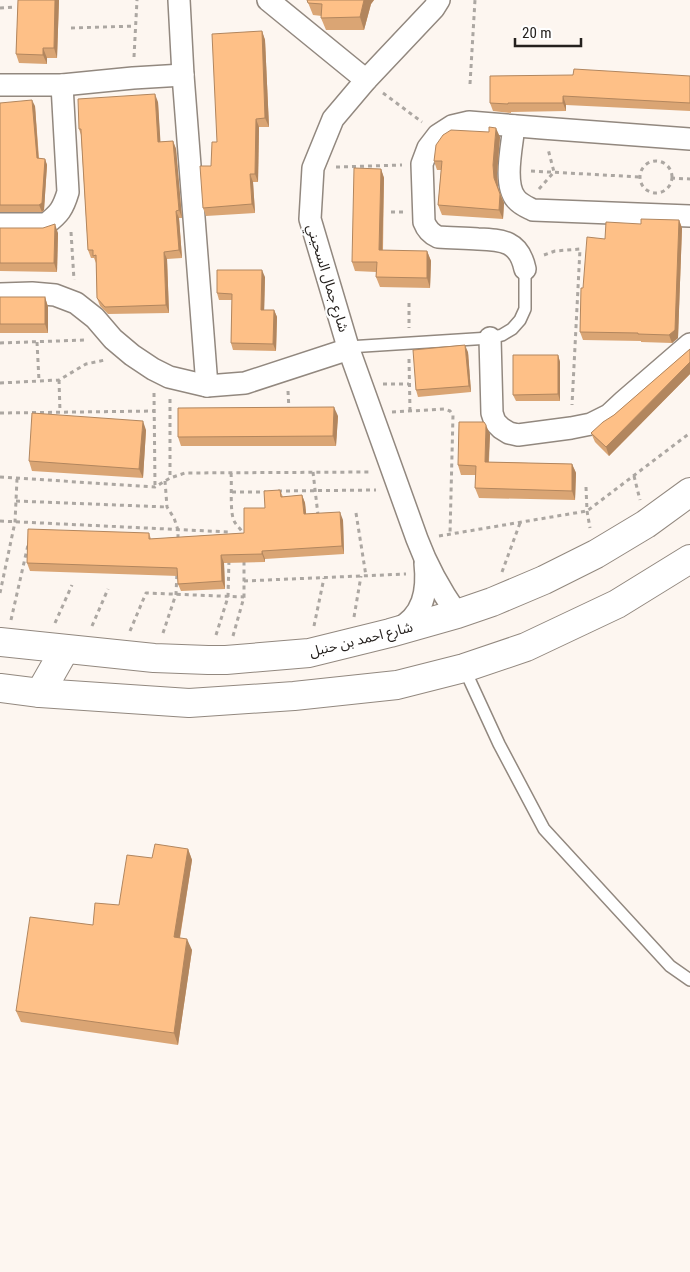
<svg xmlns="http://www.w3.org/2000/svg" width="690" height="1272" viewBox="0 0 690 1272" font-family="'Roboto Condensed','Noto Sans Arabic',sans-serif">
<rect width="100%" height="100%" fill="#fdf6f0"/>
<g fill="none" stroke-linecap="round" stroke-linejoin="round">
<g stroke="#92887f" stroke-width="14">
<g id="lane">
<polyline points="348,347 490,338 502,335 512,329 520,320 525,309 525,269"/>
<polyline points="464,668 499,744 544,829 670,966 690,980"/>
</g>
</g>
<g stroke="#92887f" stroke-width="24">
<g id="street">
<polyline points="179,0 183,75 207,386"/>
<polyline points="268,0 366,80"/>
<path d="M439 0 434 8 366 80 333 119 313 168 310 219 348 347 417 539C427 566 441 591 457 614"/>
<polyline points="0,85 62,85 133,78 183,75"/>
<path d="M514 126C512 146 503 184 516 199 521 205 527 207 533 210L690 216"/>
<path d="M0 224H46C59 214 63 209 68 192L62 85"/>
<path d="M525 269C519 241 503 240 478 239 464 238 451 238 438 237 431 234 427 230 424 222L422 164 428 148 438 135 452 126 469 122 542 128 690 139"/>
<polyline points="0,294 32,293 55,295 76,303 95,318 113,339 132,355 153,369 169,377 207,386 245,383 349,349"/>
<polyline points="490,338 492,413 495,422 501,428 509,433 518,435 571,428 591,424 609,415 624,401 690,344"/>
<path d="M396 630C424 617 428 590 425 563"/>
</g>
</g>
<g stroke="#92887f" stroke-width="30">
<g id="secondary">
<polyline points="0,642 154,658 208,660 226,660 309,653 390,633 457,614 492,602 544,580 596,554 646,524 690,492"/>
<polyline points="0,688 40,693 189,703 294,696 397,685 464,668 526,647 617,604 690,559"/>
<polyline points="40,693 65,649"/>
</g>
</g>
<g stroke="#aca7a2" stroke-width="3" stroke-dasharray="4 4" stroke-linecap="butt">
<polyline points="0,8 15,7"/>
<polyline points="71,28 135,26"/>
<polyline points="134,57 137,0"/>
<polyline points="470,84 475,0"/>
<polyline points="383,93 422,122"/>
<circle cx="656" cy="177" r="16"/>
<polyline points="336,167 402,165"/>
<polyline points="531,171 640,177"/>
<polyline points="671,178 690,179"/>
<polyline points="539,189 554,172 548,149"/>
<polyline points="391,212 403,212"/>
<polyline points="71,232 74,280"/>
<polyline points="544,255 555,251 580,249 572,405"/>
<polyline points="409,303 409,328"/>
<polyline points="37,342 39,381"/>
<polyline points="0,343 85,340"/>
<polyline points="409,359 410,411"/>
<polyline points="59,380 60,412"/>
<polyline points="0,383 59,380 86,364 105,360"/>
<polyline points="383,384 409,384"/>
<polyline points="288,391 289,410"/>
<polyline points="154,393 155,486"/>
<polyline points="170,399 170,478"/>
<polyline points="392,412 445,409 450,411 453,415 450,534"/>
<polyline points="0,413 154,411"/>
<polyline points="313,472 318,515"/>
<path d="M231 473C232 485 230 507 233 518 235 526 242 528 243 535"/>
<polyline points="634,476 640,500"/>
<polyline points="0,477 155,487 170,478 185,473 370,472"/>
<polyline points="165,481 167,507 174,518 178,530 178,541"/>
<polyline points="586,487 587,511 590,528"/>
<polyline points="278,491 376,490"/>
<polyline points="232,492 266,492"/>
<polyline points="16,501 167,507"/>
<polyline points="356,513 366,576"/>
<polyline points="0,521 229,532 229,537"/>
<polyline points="439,536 587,511 690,433"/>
<polyline points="502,572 520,523"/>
<polyline points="244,581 406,574"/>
<polyline points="0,593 15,522 17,479"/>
<polyline points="354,617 361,576"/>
<polyline points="11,620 28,545"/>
<polyline points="55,623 72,585"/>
<polyline points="92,626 108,589"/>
<polyline points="314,626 324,578"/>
<polyline points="130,631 146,593 244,597"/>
<polyline points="163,633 176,594 177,572"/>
<polyline points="216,635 228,597 229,559"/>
<polyline points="233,636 244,597 244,559"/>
</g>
<use href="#lane" stroke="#fff" stroke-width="11"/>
<use href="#street" stroke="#fff" stroke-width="21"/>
<use href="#secondary" stroke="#fff" stroke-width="28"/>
</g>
<g fill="#daa574">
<polygon points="18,0 59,0 57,58 47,58 47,64 19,63 16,54"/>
<polygon points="306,0 374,0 371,4 364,30 326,30 321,18 322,16 313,15 307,0"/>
<polygon points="262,31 265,40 269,127 259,127 258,182 253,182 255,213 206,216 203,208 217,142"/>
<polygon points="690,76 690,111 566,105 566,111 511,112 511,113 493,111 490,103"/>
<polygon points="158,102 160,142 173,141 176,149 182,218 179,218 182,258 167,259 169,313 108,314 100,306 97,298 96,263 94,258 91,258 88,250 81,135 79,129"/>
<polygon points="0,103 35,106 39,158 45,159 47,165 44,210 42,212 0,212"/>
<polygon points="500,137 497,174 498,187 504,203 503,219 442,215 438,205 441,170 437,170 434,161"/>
<polygon points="381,169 384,178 383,251 427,251 431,261 430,288 380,287 376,277 376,272 355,271 352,262"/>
<polygon points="679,220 682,228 678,338 672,343 641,342 641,341 583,340 580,332 583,288 605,239 641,224"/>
<polygon points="0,228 58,233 57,272 0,271"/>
<polygon points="265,277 264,310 274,310 277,317 276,351 233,350 231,343 232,300 219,300 217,293"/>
<polygon points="0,297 45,297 48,307 48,333 0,333"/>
<polygon points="690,349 690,374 609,456 595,442 591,433 614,415"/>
<polygon points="468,352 471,392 418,397 416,390"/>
<polygon points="558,355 560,362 560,401 516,401 513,395"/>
<polygon points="338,416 336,446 181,446 178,437"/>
<polygon points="146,430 143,478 32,471 29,461"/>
<polygon points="490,434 489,462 572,464 576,473 575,500 479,498 475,488 476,475 461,475 458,465"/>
<polygon points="280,490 283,497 302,495 305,503 306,514 343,520 344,554 265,559 265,562 224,563 225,589 181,591 178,584 178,576 30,571 27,563 149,533 151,539 244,533"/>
<polygon points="188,849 192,860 180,938 192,950 178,1045 21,1022 16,1011 93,925 119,905 152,858"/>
</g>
<g fill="#b2865e">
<polygon points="55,0 59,0 57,58 54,48"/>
<polygon points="364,0 374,0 371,4 364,30 360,17"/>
<polygon points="262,31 265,40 269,127 265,118"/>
<polygon points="43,48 47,58 47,64 43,55"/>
<polygon points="155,94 158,102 161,150 158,142"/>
<polygon points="563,96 566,105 566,111 563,103"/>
<polygon points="32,100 35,106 39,165 37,158"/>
<polygon points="256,119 259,127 258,182 255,174"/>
<polygon points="496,128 500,137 497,174 498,187 500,196 494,178 493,165"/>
<polygon points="173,141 176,149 182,218 179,210"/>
<polygon points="45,159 47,165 44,210 42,212 39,205"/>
<polygon points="381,169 384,178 382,260 379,250"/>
<polygon points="250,174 253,182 255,213 252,204"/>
<polygon points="500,194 504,203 503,219 499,210"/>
<polygon points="176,211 179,218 182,258 179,250"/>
<polygon points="679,220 682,228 678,338 672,343 669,335"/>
<polygon points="55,224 58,233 57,272 54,263"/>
<polygon points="427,251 431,261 430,288 427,278"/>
<polygon points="164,252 167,259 169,313 166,305"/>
<polygon points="262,270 265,277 264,316 261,310"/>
<polygon points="45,297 48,307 48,333 45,324"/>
<polygon points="274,310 277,317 276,351 273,344"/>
<polygon points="465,345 468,352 471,392 469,386"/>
<polygon points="558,355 560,362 560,401 558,394"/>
<polygon points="690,362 690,374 609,456 606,447"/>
<polygon points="334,407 338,416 336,446 333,436"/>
<polygon points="143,421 146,430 143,478 139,469"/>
<polygon points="486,425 490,434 488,471 485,462"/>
<polygon points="572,464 576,473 575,500 572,491"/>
<polygon points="302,495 305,503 307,522 304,514"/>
<polygon points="340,512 343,520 344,554 342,546"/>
<polygon points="262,551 265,559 265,562 262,554"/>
<polygon points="221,555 224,563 225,589 222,581"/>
<polygon points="188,849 192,860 178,948 174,937"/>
<polygon points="187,939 192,950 178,1045 174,1033"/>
</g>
<g fill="#fec087" stroke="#b2865e">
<polygon points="18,0 55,0 54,48 43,48 43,55 16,54"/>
<polygon points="307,0 364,0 360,17 321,18 322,4 308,3"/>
<polygon points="262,31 265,118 256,119 255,174 250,174 252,204 203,208 200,166 211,166 212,142 217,142 212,34"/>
<polygon points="574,69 690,76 690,103 563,96 563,103 508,103 508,104 490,103 490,76 573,75"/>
<polygon points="155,94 158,142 173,141 179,210 176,211 179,250 164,252 166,305 105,307 97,298 96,255 93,256 93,250 88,250 81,131 81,129 79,129 78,99"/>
<polygon points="32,100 37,158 45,159 42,203 39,205 0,205 0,103"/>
<polygon points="489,127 496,128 493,165 494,178 500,194 499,210 438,205 442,161 434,161 436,145 443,135 451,130 489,132"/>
<polygon points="354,168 381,169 379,250 427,251 427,278 376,277 377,262 352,262"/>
<polygon points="641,219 679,220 675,330 669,335 638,334 638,333 580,332 581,288 583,288 587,237 605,239 606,222 641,224"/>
<polygon points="55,224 54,263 0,263 0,228 43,228"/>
<polygon points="217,270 262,270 261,310 274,310 273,344 231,343 232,294 217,293"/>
<rect x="0" y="297" width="45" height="27"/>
<polygon points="465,345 469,386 416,390 413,350"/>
<polygon points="690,349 690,362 606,447 591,433 603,422 614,415"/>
<polygon points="513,355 558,355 558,394 513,395"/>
<polygon points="334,407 333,436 178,437 178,408"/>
<polygon points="32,413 143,421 139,469 29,461"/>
<polygon points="459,422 484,422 486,425 485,462 572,464 572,491 475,488 476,466 458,465"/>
<polygon points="280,490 281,497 302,495 304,514 340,512 342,546 262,551 262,554 221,555 222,581 178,584 177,568 27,563 28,529 149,533 149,539 244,533 244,508 265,508 264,491"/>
<polygon points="155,844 188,849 174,937 187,939 174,1033 16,1011 30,917 93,925 95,903 119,905 127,855 152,858"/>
</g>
<g text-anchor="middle" stroke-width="4.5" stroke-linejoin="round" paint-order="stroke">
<g font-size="14" fill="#25211e" stroke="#fff">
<text transform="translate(328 278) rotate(73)" y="5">شارع جمال السحيني</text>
<text transform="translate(361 639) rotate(-14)" y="5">شارع احمد بن حنبل</text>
</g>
</g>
<path d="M515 38v8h66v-8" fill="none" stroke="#25211e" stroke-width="2.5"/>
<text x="522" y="38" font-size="15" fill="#25211e" stroke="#ffffff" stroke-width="4" paint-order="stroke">20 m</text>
</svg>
